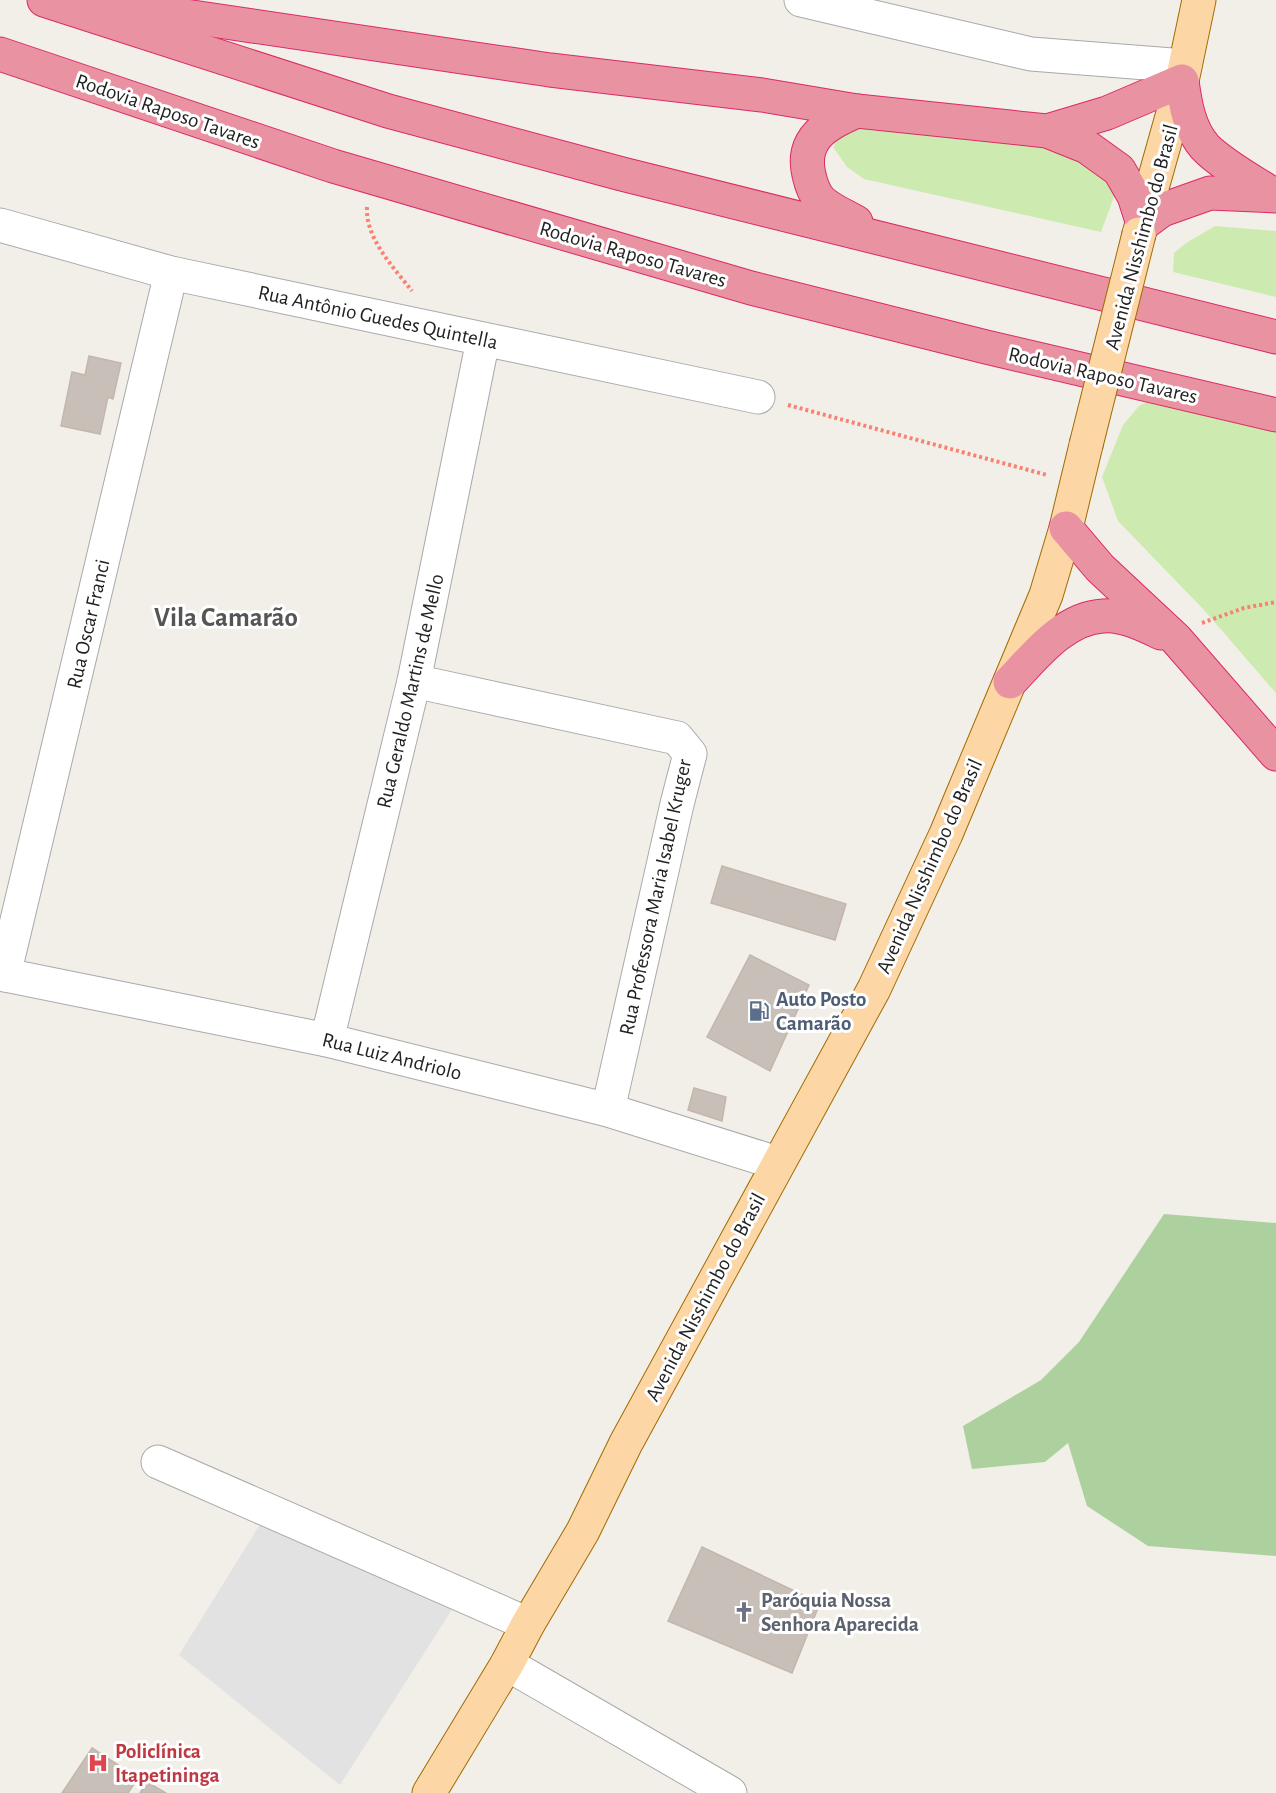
<svg xmlns="http://www.w3.org/2000/svg" width="1276" height="1793" viewBox="0 0 1276 1793" font-family="'Alegreya Sans',sans-serif">
<rect width="100%" height="100%" fill="#f2efe9"/>
<g fill="#cdebb0">
<polygon points="853,122 1070,148 1114,178 1115,194 1101,232 864,179 847,167 833,147 843,131"/>
<polygon points="1215,226 1276,231 1276,297 1173,272 1174,253 1186,243"/>
<polygon points="1156,396 1276,427 1276,693 1204,610 1118,521 1102,477 1123,425 1139,406"/>
</g>
<polygon fill="#add19e" points="1164,1214 1276,1223 1276,1556 1148,1546 1087,1506 1068,1443 1045,1462 972,1469 963,1426 1041,1380 1079,1342"/>
<polygon fill="#e2e2e2" points="262,1521 453,1608 340,1785 179,1655"/>
<g fill="#c7bfb8" stroke="#c4b6ab" stroke-width="1.5">
<polygon points="89,356 121,363 113,399 108,397 100,434 61,426 72,372 85,375"/>
<polygon points="722,866 846,904 835,940 711,903"/>
<polygon points="750,955 809,985 770,1071 707,1037"/>
<polygon points="694,1088 726,1097 722,1121 688,1110"/>
<polygon points="702,1547 820,1603 792,1673 668,1621"/>
<polygon points="92,1748 138,1778 128,1793 62,1793"/>
<polygon points="147,1782 166,1793 140,1793"/>
</g>
<g fill="none" stroke-linecap="round" stroke-linejoin="round">
<g stroke="#a9a9a9" stroke-width="35">
<g id="minor">
<polyline points="801,0 1031,54 1185,66"/>
<polyline points="0,225 171,273 758,397"/>
<polyline points="414,681 677,738 690,754 677,804 608,1110"/>
<polyline points="0,974 327,1040 608,1110 777,1163"/>
<polyline points="4,975 171,273"/>
<polyline points="327,1040 414,681 483,340"/>
<polyline points="158,1462 528,1624"/>
<polyline points="507,1664 730,1793"/>
</g>
</g>
<g stroke="#a06b00" stroke-width="35">
<g id="major">
<polyline points="1139,234 1182,81 1199,0"/>
<polyline points="429,1793 507,1664 528,1624 583,1531 626,1443 874,989 946,834 1046,595 1066,528 1086,445"/>
</g>
</g>
<g stroke="#dc2a67" stroke-width="35">
<g id="highway">
<polyline points="44,0 388,111 622,174 1276,337"/>
<polyline points="111,5 550,70 762,95 857,111 1047,131 1087,147 1119,170 1134,196 1143,224 1162,210 1210,193 1276,196"/>
<polyline points="0,54 333,166 751,288 986,347 1276,415"/>
<path d="M1047 131 1107 113 1182 81C1185 103 1189 129 1205 147 1221 164 1254 182 1274 195"/>
<path d="M856 222C844 215 830 210 820 200 814 193 811 184 809 175 800 138 828 123 857 111"/>
<polyline points="1066,528 1100,568 1176,639 1276,754"/>
<path d="M1010 682C1035 656 1064 618 1103 616 1122 614 1144 625 1161 633"/>
</g>
</g>
<g stroke="#fa8072" stroke-width="4" stroke-dasharray="3 3" stroke-linecap="butt">
<path d="M367 207C365 238 394 268 412 291"/>
<polyline points="788,405 1047,475"/>
<polyline points="1202,623 1244,608 1276,602"/>
</g>
<use href="#minor" stroke="#fff" stroke-width="33"/>
<use href="#major" stroke="#fcd6a4" stroke-width="33"/>
<use href="#highway" stroke="#e892a2" stroke-width="33"/>
<g stroke="#a06b00" stroke-width="35" stroke-linecap="butt">
<polyline id="major-bridge" points="1086,445 1139,234"/>
</g>
<use href="#major-bridge" stroke="#fcd6a4" stroke-width="33"/>
</g>
<defs>
<g id="fuel-bare" transform="scale(1.62)"><path d="M-5.5-6h7V0h2V4h1.3V-2.5L3-4.5l.8-.8L6-3V5H2.5V1h-1V6h-7ZM-4.2-4.7v3.2H.2V-4.7Z" fill="#5c6f8a" stroke="#fff" stroke-width="2.5" paint-order="stroke"/></g>
<g id="church-bare" transform="scale(1.62)"><path d="M-1.2-6h2.4v3.5h3.3v2.4h-3.3V6h-2.4V-.1h-3.3v-2.4h3.3Z" fill="#6b7280" stroke="#fff" stroke-width="2.5" paint-order="stroke"/></g>
<g id="hospital-bare" transform="scale(1.62)"><path d="M-5-5h3v3.5h4V-5h3V5h-3V1.5h-4V5h-3Z" fill="#e0444e" stroke="#fff" stroke-width="2.5" paint-order="stroke"/></g>
</defs>
<g fill-rule="evenodd">
<use href="#fuel-bare" x="759" y="1011"/>
<use href="#church-bare" x="744" y="1612"/>
<use href="#hospital-bare" x="98" y="1763"/>
</g>
<g text-anchor="middle" stroke-width="6" stroke-linejoin="round" paint-order="stroke">
<g font-size="21" fill="#222" stroke="#fff">
<text transform="translate(168 111) rotate(19)" y="7">Rodovia Raposo Tavares</text>
<text transform="translate(1141 237) rotate(-75)" y="7">Avenida Nisshimbo do Brasil</text>
<text transform="translate(633 254) rotate(16)" y="7">Rodovia Raposo Tavares</text>
<text transform="translate(378 317) rotate(12)" y="7">Rua Antônio Guedes Quintella</text>
<text transform="translate(1103 375) rotate(13)" y="7">Rodovia Raposo Tavares</text>
<text transform="translate(88 624) rotate(-77)" y="7">Rua Oscar Franci</text>
<text transform="translate(410 691) rotate(-77)" y="7">Rua Geraldo Martins de Mello</text>
<text transform="translate(929 866) rotate(-66)" y="7">Avenida Nisshimbo do Brasil</text>
<text transform="translate(655 897) rotate(-78)" y="7">Rua Professora Maria Isabel Kruger</text>
<text transform="translate(392 1056) rotate(14)" y="7">Rua Luiz Andriolo</text>
<text transform="translate(705 1297) rotate(-62)" y="7">Avenida Nisshimbo do Brasil</text>
</g>
<g font-size="21" font-weight="bold" fill="#4e5e75" stroke="#fff" text-anchor="start">
<text x="776" y="1006">Auto Posto<tspan x="776" dy="24">Camarão</tspan></text>
</g>
<g font-size="21" font-weight="bold" fill="#5b616d" stroke="#fff" text-anchor="start">
<text x="761" y="1607">Paróquia Nossa<tspan x="761" dy="24">Senhora Aparecida</tspan></text>
</g>
<g font-size="21" font-weight="bold" fill="#be3a42" stroke="#fff" text-anchor="start">
<text x="115" y="1758">Policlínica<tspan x="115" dy="24">Itapetininga</tspan></text>
</g>
<g font-size="27" font-weight="bold" fill="#555" stroke="#fff">
<text x="226" y="626">Vila Camarão</text>
</g>
</g>
</svg>
